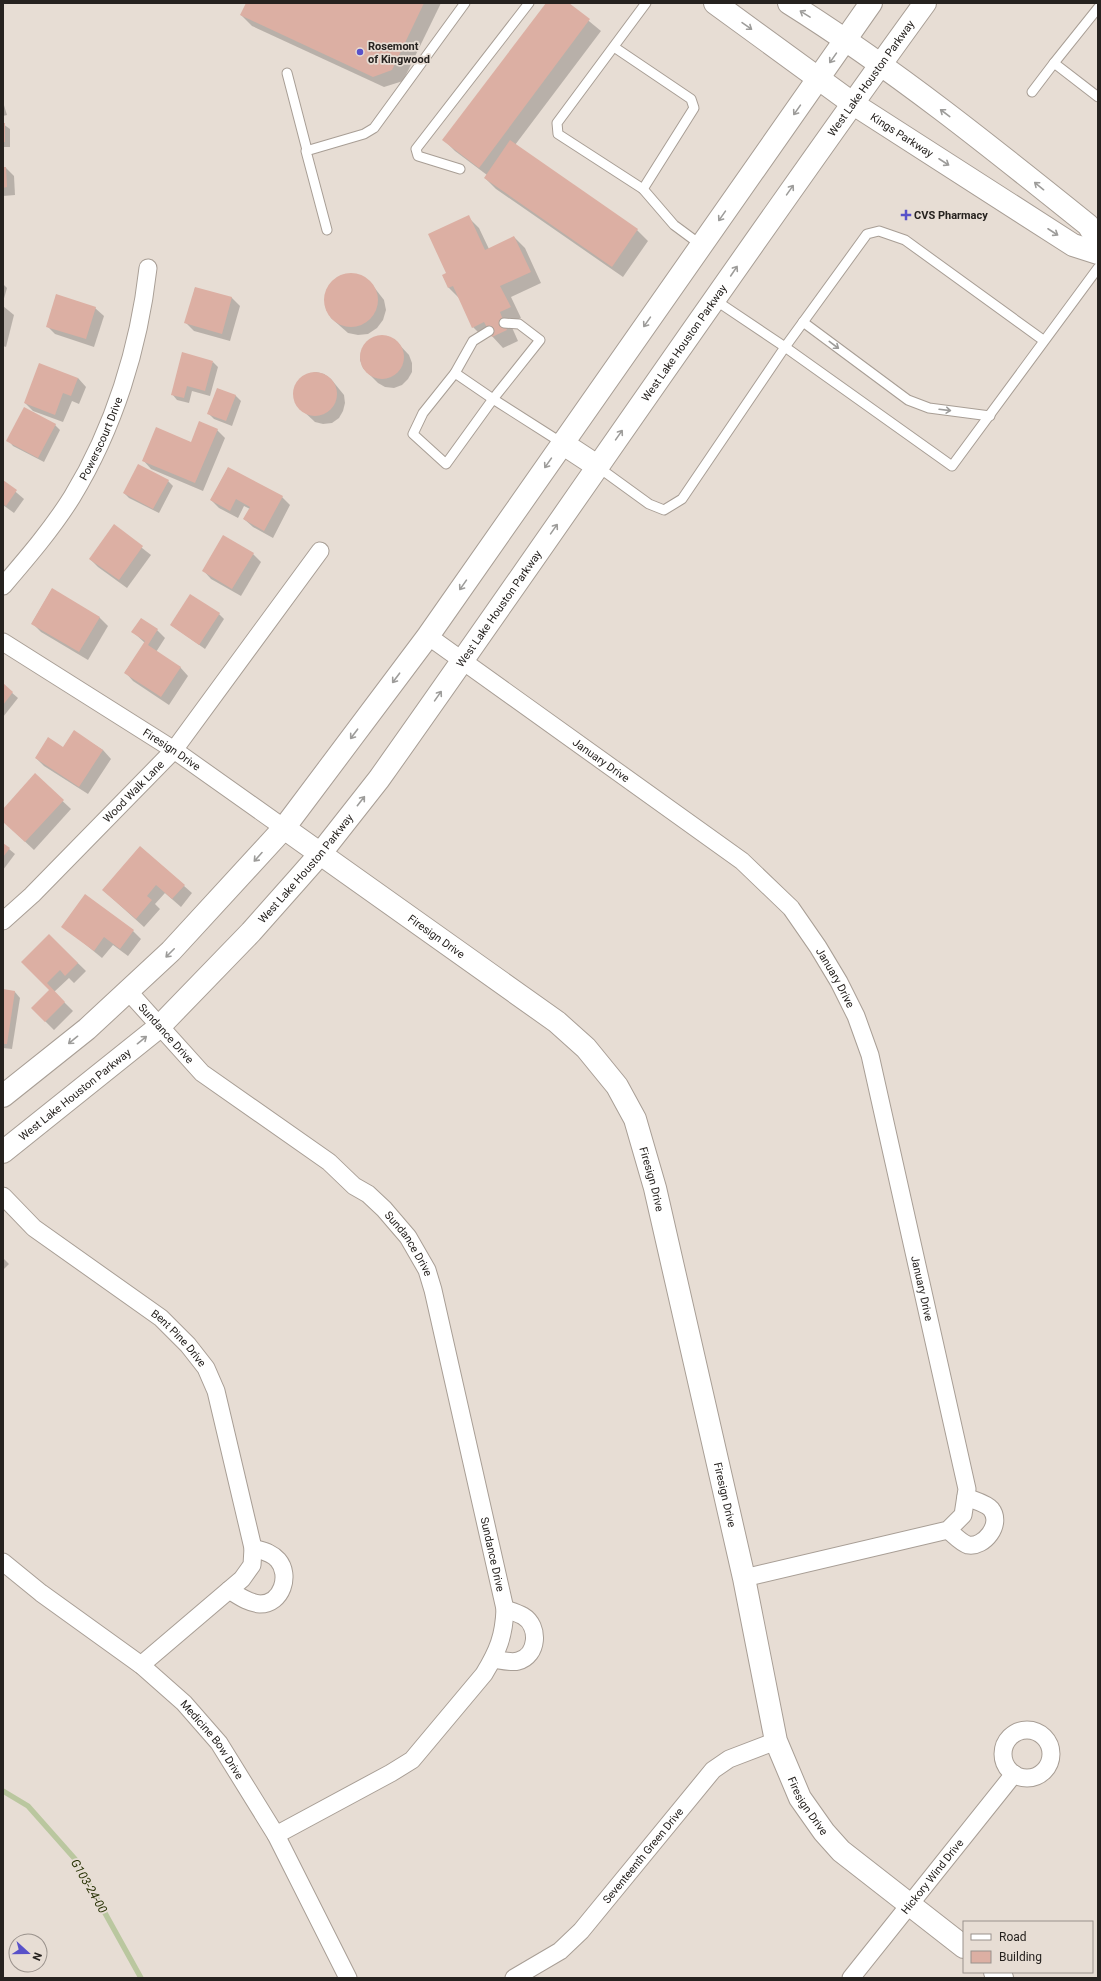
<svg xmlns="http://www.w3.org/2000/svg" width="1101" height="1981" viewBox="0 0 1101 1981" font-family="Roboto,sans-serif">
<rect width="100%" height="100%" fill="#e7ddd4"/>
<g fill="#0003">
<polygon points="247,3 441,3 403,81 384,87 252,26 241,15"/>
<polygon points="547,3 567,3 601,31 515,145 637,230 648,241 623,277 496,189 485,178 487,175 455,151 444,140"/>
<polygon points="3,102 7,115 3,116"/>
<polygon points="3,124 10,129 10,147 3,147"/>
<polygon points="3,168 6,168 14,176 15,195 3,196"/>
<polygon points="468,217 479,228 489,249 514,237 525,248 541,283 511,297 521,318 510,323 518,341 503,348 491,335 484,338 473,327 460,299 449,288 443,276 447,273"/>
<polygon points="352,274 361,276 370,282 384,300 386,310 383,320 377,328 368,334 358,335 348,333 331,318 326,309 325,299 327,289 333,281 342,275"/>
<polygon points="3,284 7,288 3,302"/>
<polygon points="195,288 232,298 240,306 230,341 194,331 186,323"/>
<polygon points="3,306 14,315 6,347 3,346"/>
<polygon points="95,308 104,316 94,347 55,334 47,326"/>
<polygon points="379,336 387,336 395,340 409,355 412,363 412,372 408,379 402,385 394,388 385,387 378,383 363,368 360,360 361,352 365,344 371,339"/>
<polygon points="213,362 218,367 210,396 192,391 189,403 177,400 172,394"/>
<polygon points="316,372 324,374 331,379 344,395 345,403 343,411 339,418 332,423 323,424 315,422 300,408 295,401 294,393 296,385 301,378 308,374"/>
<polygon points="78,378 86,387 79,404 72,401 63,422 33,411 25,403"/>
<polygon points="218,389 236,396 241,401 232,426 214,419 209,414"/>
<polygon points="55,425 60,430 44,462 13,446 8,440"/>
<polygon points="217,430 225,438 203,491 151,469 143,460 191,443"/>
<polygon points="228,468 282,497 290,505 273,538 253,527 244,519 250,509 244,506 238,518 219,508 211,500"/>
<polygon points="3,481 24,499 14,513 3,505"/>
<polygon points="168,481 173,486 159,513 129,498 124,493"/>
<polygon points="114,526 151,555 127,588 98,567 90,559"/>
<polygon points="253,554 261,562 241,596 211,579 203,570"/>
<polygon points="52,589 100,618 108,626 88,660 41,632 32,623"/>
<polygon points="219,614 224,619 205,649 171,625"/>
<polygon points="157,630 165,638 156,652 180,667 188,676 169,705 133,681 125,672 145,643 133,632"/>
<polygon points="3,685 18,698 3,717"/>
<polygon points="74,732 103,750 111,759 88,794 44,766 36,758 63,748"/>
<polygon points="35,775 71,809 34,850 3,821 3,810"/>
<polygon points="3,844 15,854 3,870"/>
<polygon points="140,847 192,893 181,907 165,893 155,904 160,909 144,927 103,890"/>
<polygon points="63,926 133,931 141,939 128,956 113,945 102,958"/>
<polygon points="49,935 86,971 74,983 69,978 54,992 73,1011 54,1030 32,1008 50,990 22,962"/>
<polygon points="3,990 15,992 20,998 12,1049 3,1048"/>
<polygon points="3,1258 9,1264 3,1270"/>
</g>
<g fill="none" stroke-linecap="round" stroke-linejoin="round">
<polyline stroke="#bac79f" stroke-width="5.5" points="3,1791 28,1806 75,1859 141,1978"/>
</g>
<g fill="#dcafa3">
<polygon points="246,3 424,3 392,70 373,77 240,15"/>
<polygon points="546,3 569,3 590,19 479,168 442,140"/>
<rect x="3" y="123" width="2" height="19"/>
<polygon points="510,140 638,229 612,267 484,178"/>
<polygon points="3,167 6,167 7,187 3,188"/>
<polygon points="469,215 485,250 514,236 531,272 500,286 511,307 500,312 507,330 492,337 484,322 472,328 453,286 448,288 442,275 446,273 428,234"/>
<circle cx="351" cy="300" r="27"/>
<polygon points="195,287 232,297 222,334 184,323"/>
<polygon points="56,294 96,307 86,339 46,327"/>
<circle cx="382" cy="357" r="22"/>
<polygon points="182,352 213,361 205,391 187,386 184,398 171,395"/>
<polygon points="39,363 78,378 71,396 63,393 55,415 24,403"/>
<circle cx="315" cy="394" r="22"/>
<polygon points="217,388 236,395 226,421 207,414"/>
<polygon points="24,407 56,424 38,458 6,441"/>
<polygon points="199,421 218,429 195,483 142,461 156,427 191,442"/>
<polygon points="138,464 169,480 153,509 123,493"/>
<polygon points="228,467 283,496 264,531 243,519 250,507 236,499 230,511 210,500"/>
<polygon points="3,480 17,490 6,506 3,504"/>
<polygon points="114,524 143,546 119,580 89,559"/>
<polygon points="223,535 254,553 232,589 202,571"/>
<polygon points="52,588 100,617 79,652 31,624"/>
<polygon points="190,594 220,613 199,645 170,625"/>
<polygon points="141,618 158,629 148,645 181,667 161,697 124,673 145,641 131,632"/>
<polygon points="3,683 13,692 3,705"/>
<polygon points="74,730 103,750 79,787 35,758 48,737 63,747"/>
<polygon points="35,773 64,800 25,842 3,822 3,809"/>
<polygon points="3,843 10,848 3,857"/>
<polygon points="140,846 185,885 172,899 156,885 147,896 152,900 136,919 102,890"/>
<polygon points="85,894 134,930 120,949 104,937 94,951 61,927"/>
<polygon points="49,934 78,963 65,976 60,970 47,983 65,1002 45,1022 31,1008 49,990 21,962"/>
<polygon points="3,989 15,991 7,1044 3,1044"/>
</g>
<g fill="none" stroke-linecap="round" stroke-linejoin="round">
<g stroke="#a89e95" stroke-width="11">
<g id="service">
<polyline points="646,3 557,123 558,134 643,189 674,225 701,245"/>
<polyline points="1098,8 1054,63 1098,97"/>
<polyline points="614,47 691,99 694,108 643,189"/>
<polyline points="287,73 307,150"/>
<polyline points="1032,92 1054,63"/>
<polyline points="460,169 418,156 416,149 529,3"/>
<polyline points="327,230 306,151 364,134 374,128 465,3"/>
<polyline points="715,300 785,347 952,466 1098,268"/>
<polyline points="803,322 908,400 929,408 990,416"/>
<polyline points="489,331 473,341 455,373 423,413 413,434 446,464 493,399 562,443"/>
<polyline points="455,373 493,399 540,340 519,324 504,323"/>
<polyline points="598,467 649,504 664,510 682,499 785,347 867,234 879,231 905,240 1043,340"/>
</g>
</g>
<g stroke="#a89e95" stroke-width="19">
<g id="minor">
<path id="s1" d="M3 586C27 558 52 529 72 497 114 428 139 348 148 268"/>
<path id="s2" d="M428 636 742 861 791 908 818 947 839 982 856 1016 870 1055 967 1489 963 1515 948 1530 744 1578"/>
<path id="s3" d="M3 642 174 750 284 828"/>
<path id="s4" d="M3 921 32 895 174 750 320 551"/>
<path id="s5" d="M128 991 202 1073 329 1162 354 1186 368 1194 384 1209 408 1237 427 1270 433 1290 505 1609C504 1636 498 1651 484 1674L412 1760 391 1773 276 1835"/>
<path id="s6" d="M3 1196 34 1228 161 1318 188 1345 206 1368 216 1391 253 1548 252 1565 242 1579 141 1665"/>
<path d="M948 1530C953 1534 961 1543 968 1545 984 1548 1003 1524 991 1509 986 1503 973 1500 966 1497"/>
<path id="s7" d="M3 1562 41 1593 141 1665 184 1703 219 1743 276 1835 348 1978"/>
<path d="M229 1590C239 1596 248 1603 260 1604 282 1604 291 1575 278 1560 271 1552 262 1551 253 1548"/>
<path d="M493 1659C500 1660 511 1663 518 1661 538 1656 540 1626 523 1616 518 1613 511 1611 505 1609"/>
<circle cx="1027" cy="1754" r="24"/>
<path id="s8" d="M514 1978 560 1951 581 1931 713 1770 729 1759 776 1741"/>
<path id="s9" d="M851 1978 1014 1774"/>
</g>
</g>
<g stroke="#a89e95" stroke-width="24">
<g id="tertiary">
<path id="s10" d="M715 3 852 103 1073 245 1098 253"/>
<path d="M789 3C894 69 991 147 1088 225L1098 241"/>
<path id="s11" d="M284 828 557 1022 586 1048 617 1086 635 1119 655 1188 744 1578 776 1741 800 1798 824 1832 841 1851 964 1947"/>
<polyline points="995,1972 1002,1978"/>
</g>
</g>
<g stroke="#a89e95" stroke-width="24">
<g id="secondary">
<polyline points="562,443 597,466"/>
<polyline points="3,1096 87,1029 171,951 284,828 428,636 871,3"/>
<path id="s12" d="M3 1152 159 1027 251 932 298 879 320 854 379 779C562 521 739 259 925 3"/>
</g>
</g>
<use href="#service" stroke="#fff" stroke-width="9"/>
<use href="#minor" stroke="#fff" stroke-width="17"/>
<use href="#tertiary" stroke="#fff" stroke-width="22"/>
<use href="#secondary" stroke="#fff" stroke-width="22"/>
</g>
<defs><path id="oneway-shaft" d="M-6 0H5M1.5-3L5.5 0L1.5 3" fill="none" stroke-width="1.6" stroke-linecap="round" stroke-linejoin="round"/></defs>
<g stroke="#9d9c9a">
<use href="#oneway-shaft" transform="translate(805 14) rotate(-148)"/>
<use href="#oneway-shaft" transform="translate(747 26) rotate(35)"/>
<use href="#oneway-shaft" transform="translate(833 58) rotate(125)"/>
<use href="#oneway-shaft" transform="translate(797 110) rotate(125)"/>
<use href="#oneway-shaft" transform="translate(945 113) rotate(-143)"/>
<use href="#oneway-shaft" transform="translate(944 162) rotate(33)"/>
<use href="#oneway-shaft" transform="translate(1039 186) rotate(-141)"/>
<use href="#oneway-shaft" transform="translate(790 190) rotate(-55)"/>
<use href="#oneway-shaft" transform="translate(722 216) rotate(125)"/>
<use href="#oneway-shaft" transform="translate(1053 232) rotate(33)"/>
<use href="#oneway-shaft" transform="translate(734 271) rotate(-56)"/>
<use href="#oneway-shaft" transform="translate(647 322) rotate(125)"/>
<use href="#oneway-shaft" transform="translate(834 345) rotate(37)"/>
<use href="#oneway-shaft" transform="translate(945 410) rotate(7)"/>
<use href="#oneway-shaft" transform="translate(619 435) rotate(-55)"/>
<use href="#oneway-shaft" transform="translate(548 463) rotate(125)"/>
<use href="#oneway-shaft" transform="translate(554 529) rotate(-55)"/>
<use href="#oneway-shaft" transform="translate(463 585) rotate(125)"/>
<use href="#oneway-shaft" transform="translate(396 678) rotate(127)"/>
<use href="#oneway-shaft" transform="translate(438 696) rotate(-55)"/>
<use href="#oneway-shaft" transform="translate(354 734) rotate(127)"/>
<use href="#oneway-shaft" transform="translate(361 801) rotate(-52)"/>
<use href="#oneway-shaft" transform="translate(258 857) rotate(132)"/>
<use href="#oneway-shaft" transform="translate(170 953) rotate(135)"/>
<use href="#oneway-shaft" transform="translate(73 1040) rotate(141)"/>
<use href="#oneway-shaft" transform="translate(142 1040) rotate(-39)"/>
</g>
<g fill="#5851c9" stroke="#e7ddd4" stroke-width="1.5">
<circle cx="360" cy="52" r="4"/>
<path d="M904 209h4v4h4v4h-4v4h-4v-4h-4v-4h4z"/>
</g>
<g text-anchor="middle" stroke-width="3.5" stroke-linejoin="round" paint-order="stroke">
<g font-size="11" font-weight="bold" fill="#26221f" stroke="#e7ddd4" text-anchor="start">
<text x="368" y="50">Rosemont<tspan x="368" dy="13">of Kingwood</tspan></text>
<text x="914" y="219">CVS Pharmacy</text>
</g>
<g font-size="11" fill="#26221f" stroke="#e7ddd4">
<text dy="4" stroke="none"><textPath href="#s12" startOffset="1388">West Lake Houston Parkway</textPath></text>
<text dy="4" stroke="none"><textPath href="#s10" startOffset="229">Kings Parkway</textPath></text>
<text dy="4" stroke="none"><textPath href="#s12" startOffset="1064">West Lake Houston Parkway</textPath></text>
<text dy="4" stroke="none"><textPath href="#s1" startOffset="178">Powerscourt Drive</textPath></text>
<text dy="4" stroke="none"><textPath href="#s12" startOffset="740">West Lake Houston Parkway</textPath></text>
<text dy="4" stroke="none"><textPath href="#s3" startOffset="200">Firesign Drive</textPath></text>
<text dy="4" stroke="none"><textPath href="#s2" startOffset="213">January Drive</textPath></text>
<text dy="4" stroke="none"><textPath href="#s4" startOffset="184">Wood Walk Lane</textPath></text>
<text dy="4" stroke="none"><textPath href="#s12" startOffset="416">West Lake Houston Parkway</textPath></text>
<text dy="4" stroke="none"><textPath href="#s11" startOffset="187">Firesign Drive</textPath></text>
<text dy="4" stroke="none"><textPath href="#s2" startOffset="537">January Drive</textPath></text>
<text dy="4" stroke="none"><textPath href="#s5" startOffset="57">Sundance Drive</textPath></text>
<text dy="4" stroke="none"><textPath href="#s12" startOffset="92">West Lake Houston Parkway</textPath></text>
<text dy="4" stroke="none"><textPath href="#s11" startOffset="523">Firesign Drive</textPath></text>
<text dy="4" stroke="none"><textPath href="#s5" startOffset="381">Sundance Drive</textPath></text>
<text dy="4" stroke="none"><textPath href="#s2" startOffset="861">January Drive</textPath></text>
<text dy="4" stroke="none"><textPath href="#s6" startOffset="227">Bent Pine Drive</textPath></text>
<text dy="4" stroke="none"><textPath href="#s11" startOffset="847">Firesign Drive</textPath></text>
<text dy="4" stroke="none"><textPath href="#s5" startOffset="705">Sundance Drive</textPath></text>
<text dy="4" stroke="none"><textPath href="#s7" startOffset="276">Medicine Bow Drive</textPath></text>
<text dy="4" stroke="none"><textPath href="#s11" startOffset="1171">Firesign Drive</textPath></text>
<text dy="4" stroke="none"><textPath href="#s8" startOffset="180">Seventeenth Green Drive</textPath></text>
<text dy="4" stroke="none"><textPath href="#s9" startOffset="130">Hickory Wind Drive</textPath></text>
</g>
<g font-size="12" font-style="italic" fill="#263002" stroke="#e7ddd4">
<text transform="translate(89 1886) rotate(60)" y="4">G103-24-00</text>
</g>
</g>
<rect width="1101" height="1981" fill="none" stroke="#26221f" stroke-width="8"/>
<rect x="963" y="1921" width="130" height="52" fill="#e7ddd4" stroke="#9a928c"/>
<rect x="971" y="1934" width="20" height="6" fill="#ffffff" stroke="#9a928c"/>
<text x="999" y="1941" font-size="12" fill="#26221f">Road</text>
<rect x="971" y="1951" width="20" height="12" fill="#dcafa3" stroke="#9a928c"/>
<text x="999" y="1961" font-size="12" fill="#26221f">Building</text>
<g transform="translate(28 1953) rotate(111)"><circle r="19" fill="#e7ddd4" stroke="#9a928c"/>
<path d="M0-3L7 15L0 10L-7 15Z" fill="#5851c9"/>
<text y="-6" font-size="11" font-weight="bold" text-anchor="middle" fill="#26221f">N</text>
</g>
</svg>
